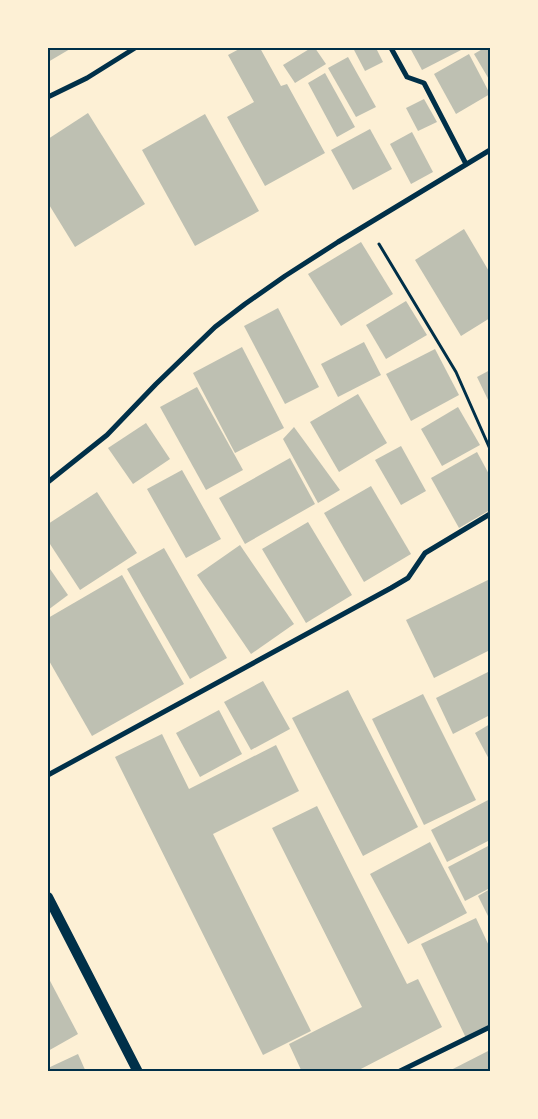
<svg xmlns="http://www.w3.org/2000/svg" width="538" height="1119" viewBox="0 0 538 1119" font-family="Mulish,sans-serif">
<rect width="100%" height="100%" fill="#fdf0d5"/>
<g fill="#bec0b2">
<polygon points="48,48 69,48 70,49 48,62"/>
<polygon points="241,48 260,48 281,86 287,84 325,153 265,186 227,117 254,102 228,55"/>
<polygon points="311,48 315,48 326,64 295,83 283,65"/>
<polygon points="353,48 376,48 383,62 365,71"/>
<polygon points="410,48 465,48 422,70"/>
<polygon points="484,48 490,48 490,81 474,54"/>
<polygon points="469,54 490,94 456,114 434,74"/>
<polygon points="348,57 376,107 356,117 328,68"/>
<polygon points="325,73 355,127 337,137 308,83"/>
<polygon points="424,99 437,122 418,131 406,108"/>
<polygon points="88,113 145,204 75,247 48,203 48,139"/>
<polygon points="205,114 259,211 195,246 142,150"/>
<polygon points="370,129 392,169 353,190 331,150"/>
<polygon points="412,132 433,172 411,184 390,144"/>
<polygon points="464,229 490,273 490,318 461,336 415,260"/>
<polygon points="361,242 393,294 341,326 308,274"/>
<polygon points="406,301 427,335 386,359 366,325"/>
<polygon points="278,308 319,387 285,404 244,326"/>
<polygon points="364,342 381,375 338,397 321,364"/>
<polygon points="242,347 284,428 235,453 193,373"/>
<polygon points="435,349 459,395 411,421 386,374"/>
<polygon points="490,370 490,404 477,377"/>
<polygon points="197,387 243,470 206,490 160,407"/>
<polygon points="358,394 387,443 339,472 310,422"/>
<polygon points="458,407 480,445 442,466 421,429"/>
<polygon points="146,423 170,459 133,484 108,448"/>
<polygon points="294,427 340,490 318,503 283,439"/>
<polygon points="401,446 426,491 401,505 375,460"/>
<polygon points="477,452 490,476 490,510 459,528 431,478"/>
<polygon points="290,458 315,504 245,544 219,498"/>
<polygon points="182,470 221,539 186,558 147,489"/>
<polygon points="371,486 411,554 364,582 324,513"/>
<polygon points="97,492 137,553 80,590 48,541 48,524"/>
<polygon points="308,522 352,595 306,623 262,549"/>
<polygon points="240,545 294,624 251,654 197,575"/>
<polygon points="164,548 227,658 190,679 127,569"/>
<polygon points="48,566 68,595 48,610"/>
<polygon points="122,575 184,684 92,736 48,659 48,618"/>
<polygon points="490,579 490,650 434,678 406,620"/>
<polygon points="490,671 490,715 453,734 436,698"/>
<polygon points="263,681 290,729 251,750 224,702"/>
<polygon points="348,690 418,827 363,856 292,718"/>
<polygon points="423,694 476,800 424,825 372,719"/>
<polygon points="219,710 242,754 200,777 176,733"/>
<polygon points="490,724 490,761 475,733"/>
<polygon points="162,734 189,789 276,745 299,791 213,834 311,1031 263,1055 115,757"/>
<polygon points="490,799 490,840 447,862 431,830"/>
<polygon points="317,806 407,984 418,979 442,1027 355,1072 302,1072 289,1044 362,1007 272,828"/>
<polygon points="430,842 467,913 408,944 370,874"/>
<polygon points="490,845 490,888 465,901 448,867"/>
<polygon points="490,889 490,920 478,896"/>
<polygon points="476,918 490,948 490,1026 466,1038 421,944"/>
<polygon points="48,977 78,1034 48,1051"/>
<polygon points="490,1050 490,1072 447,1072"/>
<polygon points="78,1054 86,1072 48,1072 48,1068"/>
</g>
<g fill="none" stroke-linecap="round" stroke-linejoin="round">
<polyline stroke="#003049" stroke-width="3" points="379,244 456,372 490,449"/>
<g stroke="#003049" stroke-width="5">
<polyline points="391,48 407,77 424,83 466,164"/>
<polyline points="48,97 87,78 135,48"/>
<polyline points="48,482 107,435 156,384 215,327 245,304 285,276 338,242 490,150"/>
<polyline points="48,775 391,588 408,578 425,553 490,514"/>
<polyline points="398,1072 490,1027"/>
</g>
<polyline stroke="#003049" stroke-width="10" points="48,897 138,1072"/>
</g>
<rect width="538" height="1119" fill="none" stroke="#fdf0d5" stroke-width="98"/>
<rect x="49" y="49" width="440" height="1021" fill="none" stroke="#003049" stroke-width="2"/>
</svg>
